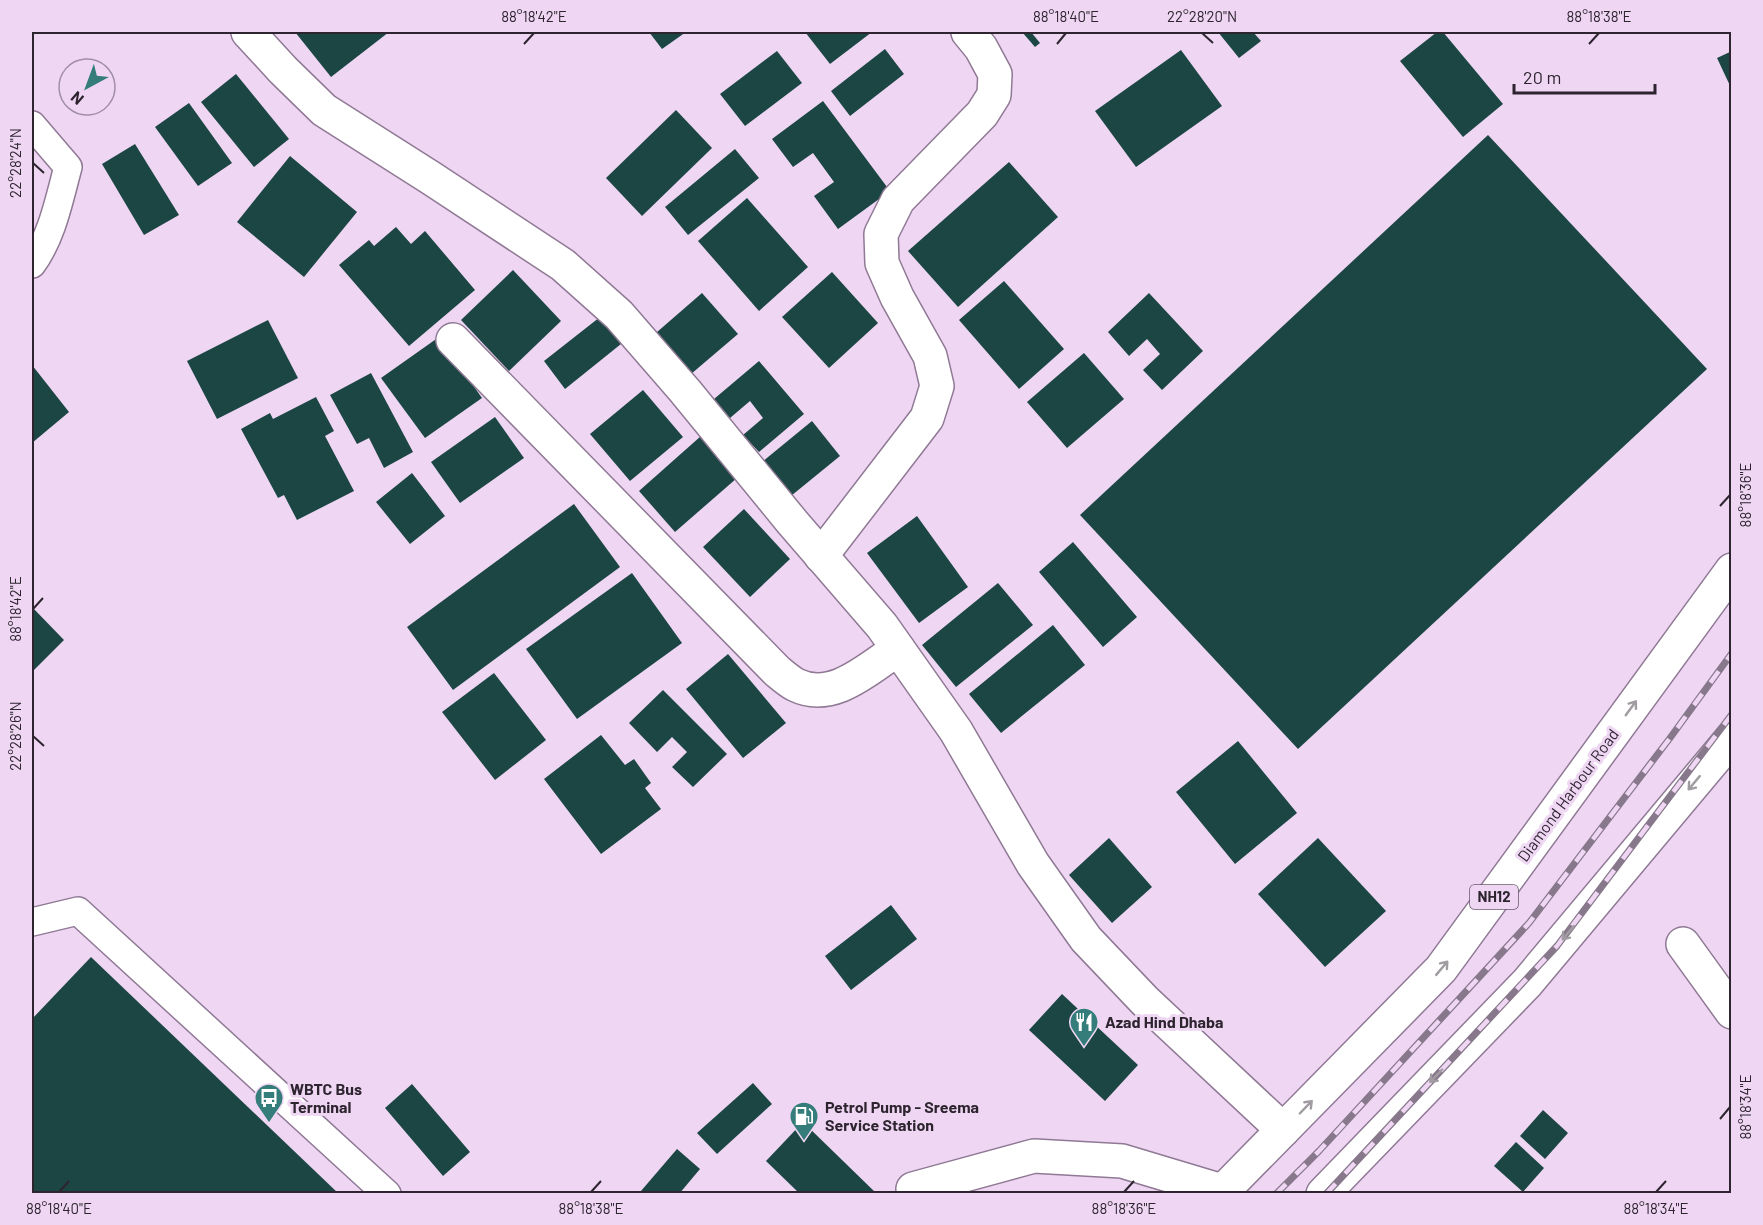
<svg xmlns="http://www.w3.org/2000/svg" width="1763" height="1225" viewBox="0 0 1763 1225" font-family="Barlow,sans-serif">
<rect width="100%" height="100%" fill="#efd7f4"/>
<g fill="#1c4644">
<polygon points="295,32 389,32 331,77"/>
<polygon points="649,32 686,32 662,49"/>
<polygon points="805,32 872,32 830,64"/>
<polygon points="1022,32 1031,32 1040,43 1035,47"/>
<polygon points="1218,32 1253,32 1261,41 1239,58"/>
<polygon points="1437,32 1443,32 1503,104 1463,137 1400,61"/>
<polygon points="885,49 904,74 850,116 831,91"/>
<polygon points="1181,50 1222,106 1136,167 1095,111"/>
<polygon points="777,51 802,83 745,126 720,94"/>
<polygon points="1732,51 1732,90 1717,58"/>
<polygon points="236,74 289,139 254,167 201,102"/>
<polygon points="823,101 890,191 838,229 814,196 834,182 813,153 793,167 772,139"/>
<polygon points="189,103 232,163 198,186 155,127"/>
<polygon points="676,110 712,148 642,216 606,178"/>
<polygon points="1488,135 1707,369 1298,749 1080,515"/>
<polygon points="135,144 179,215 144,235 102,164"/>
<polygon points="735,149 759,178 688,235 665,207"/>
<polygon points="290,156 357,212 304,277 237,222"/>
<polygon points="1009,162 1058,217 958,307 908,251"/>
<polygon points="747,198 808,267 759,311 698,241"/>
<polygon points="396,227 411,244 425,231 475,290 409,346 339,265 369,240 374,246"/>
<polygon points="513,270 561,321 509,371 461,320"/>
<polygon points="832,272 878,323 829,368 782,317"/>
<polygon points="1004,281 1064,349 1019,389 959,320"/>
<polygon points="702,293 738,334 684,380 649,339"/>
<polygon points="1149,293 1203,351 1162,390 1143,370 1160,354 1147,339 1129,356 1108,332"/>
<polygon points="600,317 621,344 565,389 544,361"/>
<polygon points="268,320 298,378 217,419 187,361"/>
<polygon points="439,337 482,398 425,438 381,378"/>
<polygon points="1084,353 1124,399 1067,448 1027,402"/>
<polygon points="759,361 804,414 759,452 743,435 763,418 750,401 730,418 714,399"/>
<polygon points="32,365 69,412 32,443"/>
<polygon points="371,373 413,452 384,468 369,438 357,444 330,395"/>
<polygon points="643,390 683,437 630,481 590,434"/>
<polygon points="316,397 334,431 325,436 354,491 297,520 284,495 278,498 241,429 270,413 273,419"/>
<polygon points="495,417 524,458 460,503 431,462"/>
<polygon points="812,421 840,456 786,500 757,466"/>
<polygon points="701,436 737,478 675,532 639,491"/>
<polygon points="412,473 445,516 410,544 376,502"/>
<polygon points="574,504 620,567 453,690 407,627"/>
<polygon points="744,509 790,559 750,597 703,547"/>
<polygon points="917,516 968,587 919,623 867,553"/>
<polygon points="1073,542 1137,617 1103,647 1039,572"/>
<polygon points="632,573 682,643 577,719 526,649"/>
<polygon points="998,583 1033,625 956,687 922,645"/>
<polygon points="32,607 64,640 32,672"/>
<polygon points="1053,625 1085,665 1001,733 969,694"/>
<polygon points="728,654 786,723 743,758 686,689"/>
<polygon points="494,673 546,740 495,780 442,712"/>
<polygon points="663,690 727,754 693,787 672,767 687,752 672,737 657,752 629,723"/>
<polygon points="601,735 625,765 634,759 651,783 645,788 661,809 601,854 544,779"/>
<polygon points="1238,741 1297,813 1235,864 1176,792"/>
<polygon points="1109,838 1152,887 1112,923 1069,875"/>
<polygon points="1318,838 1386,911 1325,967 1258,894"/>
<polygon points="891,905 917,939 851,990 825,956"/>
<polygon points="91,957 339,1194 32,1194 32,1019"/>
<polygon points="1062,994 1138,1065 1105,1101 1029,1030"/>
<polygon points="753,1083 772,1104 717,1154 697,1133"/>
<polygon points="412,1084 470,1152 443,1176 385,1108"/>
<polygon points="1543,1110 1568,1133 1545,1159 1520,1136"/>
<polygon points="803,1122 877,1194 800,1194 766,1161"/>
<polygon points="1516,1142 1544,1168 1523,1192 1494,1166"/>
<polygon points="677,1149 700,1169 679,1194 644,1194 641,1191"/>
</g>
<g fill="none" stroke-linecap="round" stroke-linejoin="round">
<g stroke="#8f7994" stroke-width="30">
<g id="lane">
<path d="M32 125 68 167C59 200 52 237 32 264"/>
<polyline points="32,922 78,911 387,1194"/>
</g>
</g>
<g stroke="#8f7994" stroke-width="36">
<g id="street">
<path d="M453 340 777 671C783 676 790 682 796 685 833 703 869 668 898 649"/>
<polyline points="821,556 927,418 937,386 930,356 897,297 882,263 881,234 898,200 982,114 994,95 995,74 981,48 968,32"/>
<polyline points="1683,944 1732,1012"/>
<polyline points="913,1189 1034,1156 1122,1161 1222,1191"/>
</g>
</g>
<g stroke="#8f7994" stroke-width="36">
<polyline id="secondary" points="248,32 283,70 324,110 431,178 563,265 619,315 685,391 793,523 882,626 956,731 1033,864 1086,939 1145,1001 1283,1130"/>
</g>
<g stroke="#8f7994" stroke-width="36">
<g id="highway">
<polyline points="1220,1194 1441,969 1732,570"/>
<polyline points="1323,1194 1527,983 1732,738"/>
</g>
</g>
<use href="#lane" stroke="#fff" stroke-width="27"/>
<use href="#street" stroke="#fff" stroke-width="33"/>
<use href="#secondary" stroke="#fff" stroke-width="33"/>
<use href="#highway" stroke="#fff" stroke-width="33"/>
<g stroke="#88788c" stroke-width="7">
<g id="rail">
<polyline points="1276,1194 1319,1151 1529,923 1670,738 1732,653"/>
<polyline points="1326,1194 1557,946 1732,714"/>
</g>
</g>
<use href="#rail" stroke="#efd7f4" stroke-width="4.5" stroke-dasharray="14" stroke-linecap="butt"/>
</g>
<defs><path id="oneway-shaft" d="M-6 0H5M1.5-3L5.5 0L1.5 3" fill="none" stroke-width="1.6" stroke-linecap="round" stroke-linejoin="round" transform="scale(1.5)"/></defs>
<g stroke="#a09ca1">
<use href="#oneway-shaft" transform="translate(1631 708) rotate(-54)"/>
<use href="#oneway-shaft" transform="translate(1694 783) rotate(130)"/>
<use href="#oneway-shaft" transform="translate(1568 933) rotate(130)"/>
<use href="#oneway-shaft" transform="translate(1442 968) rotate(-50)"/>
<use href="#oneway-shaft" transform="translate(1436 1076) rotate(134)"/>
<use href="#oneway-shaft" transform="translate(1306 1107) rotate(-46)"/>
</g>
<path fill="none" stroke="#2d242f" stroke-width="2" d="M1202 33 1213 43M524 44 534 33M1057 44 1066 33M1589 44 1599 33M33 163 44 173M1720 506 1730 495M33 609 43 598M33 736 44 746M1720 1119 1730 1107M59 1192 69 1181M591 1192 601 1181M1124 1192 1134 1181M1656 1192 1666 1181"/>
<defs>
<g id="restaurant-pin" transform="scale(1.5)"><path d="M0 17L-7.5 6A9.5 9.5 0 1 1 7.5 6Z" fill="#357d7a" stroke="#efd7f4"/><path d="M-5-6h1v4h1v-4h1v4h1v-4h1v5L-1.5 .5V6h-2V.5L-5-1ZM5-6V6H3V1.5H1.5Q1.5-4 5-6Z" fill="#fff"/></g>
<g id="bus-pin" transform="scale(1.5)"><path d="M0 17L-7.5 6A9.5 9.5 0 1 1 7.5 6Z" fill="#357d7a" stroke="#efd7f4"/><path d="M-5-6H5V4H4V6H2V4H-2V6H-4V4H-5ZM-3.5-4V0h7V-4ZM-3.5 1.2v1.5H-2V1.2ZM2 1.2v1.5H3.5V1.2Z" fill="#fff"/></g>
<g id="fuel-pin" transform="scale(1.5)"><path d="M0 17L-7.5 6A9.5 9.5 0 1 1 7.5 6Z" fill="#357d7a" stroke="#efd7f4"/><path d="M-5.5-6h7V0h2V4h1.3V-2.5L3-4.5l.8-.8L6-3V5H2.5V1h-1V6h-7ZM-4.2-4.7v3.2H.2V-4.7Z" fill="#fff"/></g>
</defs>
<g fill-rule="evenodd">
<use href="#restaurant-pin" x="1084" y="1022"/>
<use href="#bus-pin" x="269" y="1098"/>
<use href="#fuel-pin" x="804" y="1116"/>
</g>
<g text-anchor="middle" stroke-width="6" stroke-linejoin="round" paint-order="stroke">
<rect fill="#efd7f4" stroke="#675a6a" stroke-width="1.5" x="1470" y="885" width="48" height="24" rx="4.5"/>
<g font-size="15" font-weight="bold" fill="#2d242f">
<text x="1494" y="902">NH12</text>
</g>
<g font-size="16" fill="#2d242f" stroke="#efd7f4">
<text transform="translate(1568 795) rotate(-54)" y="6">Diamond Harbour Road</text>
</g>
<g font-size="16" font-weight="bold" fill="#2d242f" stroke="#efd7f4" text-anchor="start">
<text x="1105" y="1028">Azad Hind Dhaba</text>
<text x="290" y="1095">WBTC Bus<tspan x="290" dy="18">Terminal</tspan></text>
<text x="825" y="1113">Petrol Pump - Sreema<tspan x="825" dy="18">Service Station</tspan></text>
</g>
</g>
<rect width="1763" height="1225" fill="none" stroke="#efd7f4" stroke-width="66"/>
<g transform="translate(87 87) rotate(221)"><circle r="28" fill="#efd7f4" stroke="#a18fa5" stroke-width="1.5"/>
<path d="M0-4.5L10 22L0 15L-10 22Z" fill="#357d7a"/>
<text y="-9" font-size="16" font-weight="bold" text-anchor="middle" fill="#2d242f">N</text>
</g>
<path d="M1514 84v9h141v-9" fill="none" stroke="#2d242f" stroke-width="3"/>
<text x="1523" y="84" font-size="18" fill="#2d242f" stroke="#efd7f4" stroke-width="4.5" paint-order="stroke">20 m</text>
<rect x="33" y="33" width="1697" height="1159" fill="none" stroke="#2d242f" stroke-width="2"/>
<g font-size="15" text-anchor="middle" fill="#2d242f">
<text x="534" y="22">88°18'42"E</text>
<text x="1066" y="22">88°18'40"E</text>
<text x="1202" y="22">22°28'20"N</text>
<text x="1599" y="22">88°18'38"E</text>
<text transform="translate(16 163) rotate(-90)" y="5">22°28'24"N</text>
<text transform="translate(1746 495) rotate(-90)" y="5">88°18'36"E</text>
<text transform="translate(16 609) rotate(-90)" y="5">88°18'42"E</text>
<text transform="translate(16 736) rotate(-90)" y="5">22°28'26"N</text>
<text transform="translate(1746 1107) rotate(-90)" y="5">88°18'34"E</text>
<text x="59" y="1214">88°18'40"E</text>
<text x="591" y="1214">88°18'38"E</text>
<text x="1124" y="1214">88°18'36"E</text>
<text x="1656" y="1214">88°18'34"E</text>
</g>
</svg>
